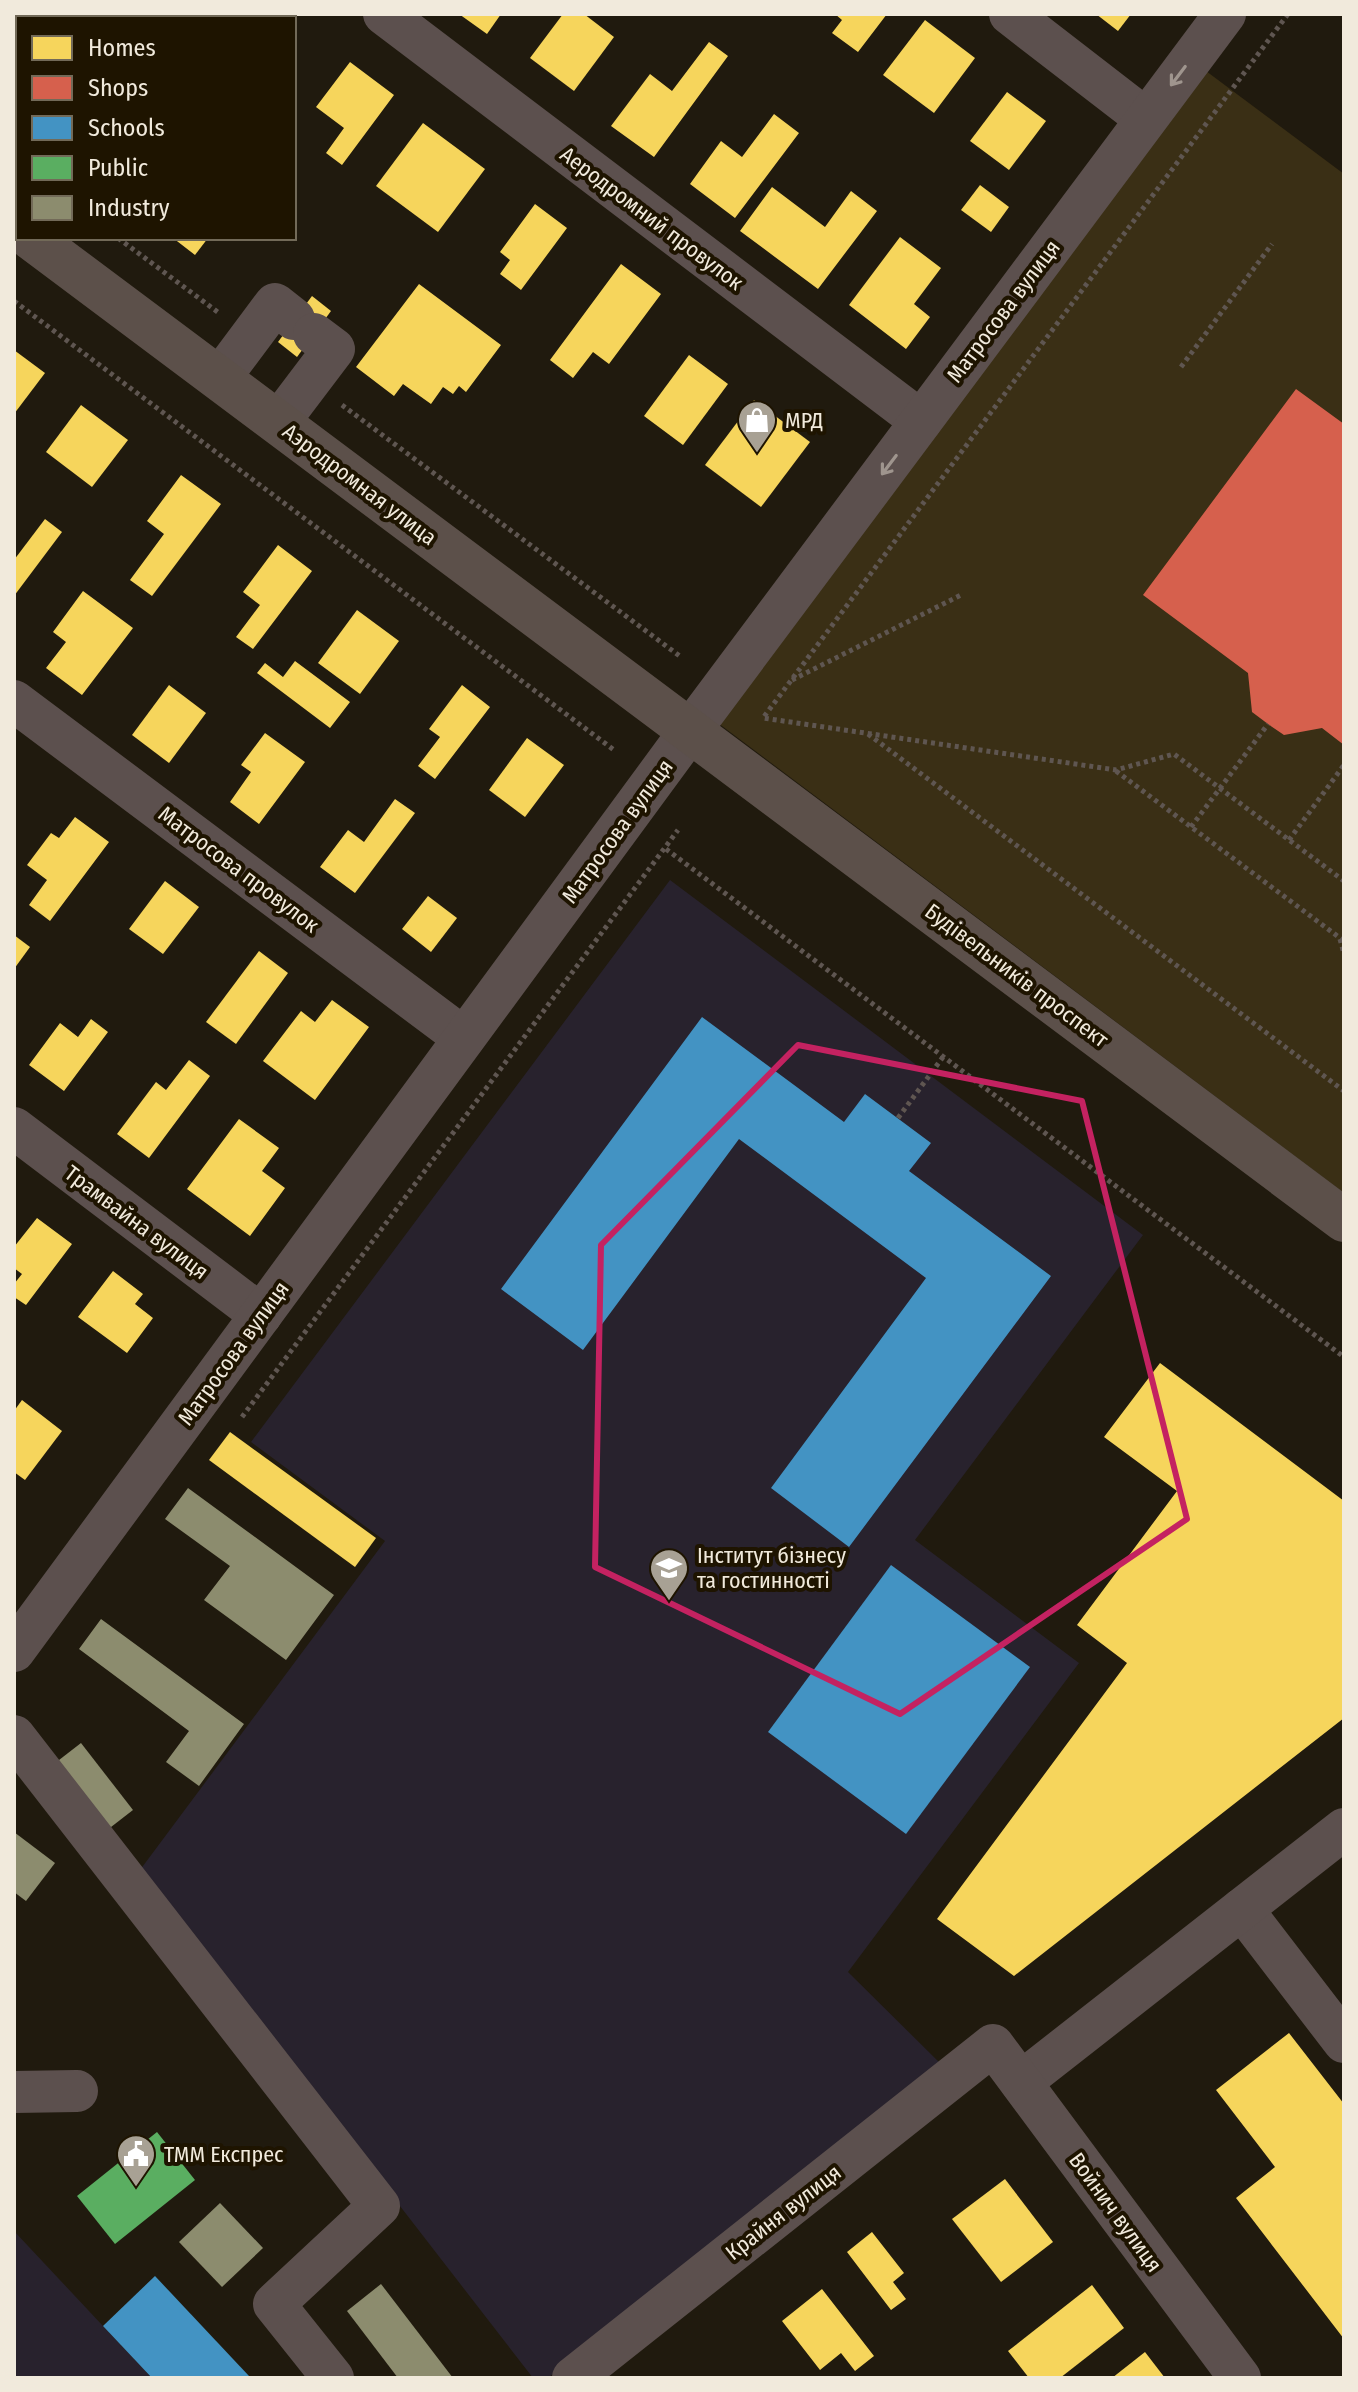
<svg xmlns="http://www.w3.org/2000/svg" width="1358" height="2392" viewBox="0 0 1358 2392" font-family="'Fira Sans Condensed',sans-serif">
<rect width="100%" height="100%" fill="#201a0e"/>
<g fill="#28222d">
<polygon points="670,880 1143,1235 915,1540 1079,1663 848,1972 942,2065 548,2378 533,2378 140,1870 385,1541 251,1442"/>
<polygon points="14,2231 103,2326 152,2378 14,2378"/>
</g>
<polygon fill="#3a2f15" points="1206,71 1344,174 1344,1193 718,723"/>
<g fill="#f6d55c">
<polygon points="183,14 272,14 269,18 180,18"/>
<polygon points="459,14 501,14 487,34"/>
<polygon points="563,14 584,14 614,37 574,91 530,58"/>
<polygon points="835,14 887,14 858,52 832,33 842,20"/>
<polygon points="1096,14 1131,14 1118,31"/>
<polygon points="925,20 975,58 934,113 883,75"/>
<polygon points="709,42 728,56 654,157 611,126 650,74 672,91"/>
<polygon points="350,62 394,95 342,165 326,153 344,128 316,107"/>
<polygon points="1007,92 1046,121 1009,170 970,141"/>
<polygon points="774,114 799,133 735,218 690,184 721,141 742,157"/>
<polygon points="423,123 485,169 438,232 376,186"/>
<polygon points="980,185 1009,207 991,232 961,210"/>
<polygon points="772,187 825,227 851,191 877,211 818,289 740,231"/>
<polygon points="535,204 567,228 521,290 500,274 510,260 500,252"/>
<polygon points="900,237 941,268 914,304 930,317 906,349 849,305"/>
<polygon points="173,238 208,238 195,255"/>
<polygon points="621,264 661,294 609,364 593,352 573,378 550,360"/>
<polygon points="419,284 501,345 466,392 459,386 453,394 443,387 431,404 403,384 394,396 356,367"/>
<polygon points="312,296 331,311 297,357 278,342"/>
<polygon points="14,350 45,373 14,414"/>
<polygon points="689,355 728,384 683,445 644,416"/>
<polygon points="754,400 810,442 761,507 705,465"/>
<polygon points="81,405 128,440 92,487 46,452"/>
<polygon points="181,475 221,504 152,596 130,580 164,534 147,521"/>
<polygon points="45,519 62,532 14,596 14,560"/>
<polygon points="278,545 312,571 253,649 236,637 260,605 243,592"/>
<polygon points="83,591 133,628 82,695 46,668 66,642 53,632"/>
<polygon points="357,610 399,641 360,694 318,663"/>
<polygon points="295,661 350,702 330,728 257,673 265,663 283,677"/>
<polygon points="169,685 206,713 169,763 132,735"/>
<polygon points="462,685 490,707 435,779 418,766 440,737 429,729"/>
<polygon points="265,733 305,762 259,824 230,802 251,772 241,765"/>
<polygon points="527,738 564,765 525,817 489,790"/>
<polygon points="395,799 415,813 355,893 320,867 348,830 364,842"/>
<polygon points="75,817 109,842 50,921 29,905 47,880 27,865 51,833 59,838"/>
<polygon points="165,881 199,907 163,954 129,929"/>
<polygon points="428,896 457,918 431,952 402,929"/>
<polygon points="14,935 30,947 14,969"/>
<polygon points="259,951 288,973 236,1044 206,1022"/>
<polygon points="332,1000 369,1027 315,1100 263,1061 301,1011 315,1022"/>
<polygon points="91,1019 108,1032 64,1091 29,1065 60,1023 78,1037"/>
<polygon points="189,1060 210,1076 149,1158 117,1134 156,1082 166,1090"/>
<polygon points="239,1119 279,1148 262,1171 285,1188 250,1236 187,1189"/>
<polygon points="37,1218 72,1244 26,1305 14,1297 14,1284 22,1274 14,1268 14,1247"/>
<polygon points="113,1271 143,1294 135,1304 153,1318 127,1353 78,1317"/>
<polygon points="1160,1363 1344,1501 1344,1718 1014,1976 937,1919 1127,1663 1077,1625 1177,1491 1104,1437"/>
<polygon points="22,1400 62,1431 25,1480 14,1472 14,1411"/>
<polygon points="230,1432 376,1538 355,1567 209,1460"/>
<polygon points="1289,2033 1344,2104 1344,2339 1236,2198 1275,2167 1216,2090"/>
<polygon points="1005,2179 1053,2242 1001,2282 952,2219"/>
<polygon points="872,2232 904,2273 893,2282 906,2299 891,2310 847,2252"/>
<polygon points="1092,2285 1124,2328 1060,2378 1029,2378 1008,2351"/>
<polygon points="822,2289 874,2356 855,2371 841,2353 820,2370 782,2321"/>
<polygon points="1145,2352 1165,2378 1112,2378"/>
</g>
<polygon fill="#d6604d" points="1296,389 1344,424 1344,745 1322,728 1284,735 1268,724 1252,712 1248,673 1143,595"/>
<g fill="#4393c3">
<polygon points="702,1017 844,1122 865,1094 931,1143 909,1171 1051,1276 849,1547 771,1488 926,1278 739,1139 583,1350 501,1289"/>
<polygon points="891,1565 1030,1667 906,1834 768,1732"/>
<polygon points="155,2276 249,2376 247,2378 152,2378 103,2326"/>
</g>
<polygon fill="#5aae61" points="157,2132 195,2180 115,2244 77,2196"/>
<g fill="#8c8c6e">
<polygon points="188,1488 334,1595 286,1660 204,1600 230,1566 165,1519"/>
<polygon points="101,1619 244,1724 199,1786 166,1762 189,1731 79,1649"/>
<polygon points="81,1743 133,1810 102,1834 50,1767"/>
<polygon points="14,1832 55,1863 26,1901 14,1892"/>
<polygon points="220,2203 263,2248 222,2287 179,2242"/>
<polygon points="381,2284 453,2378 398,2378 347,2311"/>
</g>
<g fill="none" stroke-linecap="round" stroke-linejoin="round">
<g stroke="#5f5651" stroke-width="5" stroke-dasharray="4 4" stroke-linecap="butt">
<polyline points="1288,14 763,718 1116,770 1174,754 1344,881"/>
<polyline points="14,160 18,163"/>
<polyline points="118,238 219,313"/>
<polyline points="14,301 614,750"/>
<polyline points="1181,367 1272,244"/>
<polyline points="342,405 681,657"/>
<polyline points="792,680 961,595"/>
<polyline points="868,734 1344,1091"/>
<polyline points="1116,771 1344,941"/>
<polyline points="1191,827 1268,724"/>
<polyline points="1289,840 1344,765"/>
<polyline points="666,849 1344,1357"/>
<polyline points="1340,939 1344,954"/>
<polyline points="898,1118 943,1057"/>
<polyline points="242,1417 678,830"/>
</g>
<g stroke="#5c504e" stroke-width="42">
<polyline points="384,14 921,421"/>
<polyline points="1010,14 1146,119"/>
<polyline points="219,379 275,304 294,319"/>
<polyline points="278,423 334,349 314,334"/>
<polyline points="14,701 464,1038"/>
<polyline points="14,1128 261,1315"/>
<polyline points="14,1651 690,731 1225,14"/>
<polyline points="14,1736 379,2206 274,2304 333,2378"/>
<polyline points="1242,1909 1344,2042"/>
<polyline points="1021,2082 1344,1829"/>
<polyline points="14,2092 77,2091"/>
<polyline points="573,2378 993,2045 1240,2378"/>
</g>
<polyline stroke="#5c504a" stroke-width="44" points="31,238 1344,1220"/>
</g>
<defs><path id="oneway-shaft" d="M-6 0H5M1.5-3L5.5 0L1.5 3" fill="none" stroke-width="1.6" stroke-linecap="round" stroke-linejoin="round" transform="scale(2)"/></defs>
<g stroke="#9f958e">
<use href="#oneway-shaft" transform="translate(1178 76) rotate(127)"/>
<use href="#oneway-shaft" transform="translate(889 465) rotate(127)"/>
</g>
<path fill="none" stroke="#c42261" stroke-width="6" stroke-linejoin="round" d="M798 1045 1082 1101 1187 1519 900 1714 595 1567 601 1245Z"/>
<defs>
<g id="shop-pin" transform="scale(2)"><path d="M0 17L-7.5 6A9.5 9.5 0 1 1 7.5 6Z" fill="#a8a194" stroke="#1e1400"/><path d="M-5-2.5h2.3a2.7 3.5 0 0 1 5.4 0H5L5.5 6h-11ZM-1.5-2.5h3a1.5 2.3 0 0 0-3 0Z" fill="#fff"/></g>
<g id="university-pin" transform="scale(2)"><path d="M0 17L-7.5 6A9.5 9.5 0 1 1 7.5 6Z" fill="#a8a194" stroke="#1e1400"/><path d="M0-5L7-2L0 1L-7-2ZM-4 1L0 2.5L4 1V4Q0 6-4 4Z" fill="#fff"/></g>
<g id="civic-pin" transform="scale(2)"><path d="M0 17L-7.5 6A9.5 9.5 0 1 1 7.5 6Z" fill="#a8a194" stroke="#1e1400"/><path d="M-.6-6.5H3V-4.5H.6V-3L4-1V1h2V6H-6V1h2V-1L-.6-3ZM-1.2 2.5V6h2.4V2.5Z" fill="#fff"/></g>
</defs>
<g fill-rule="evenodd">
<use href="#shop-pin" x="757" y="420"/>
<use href="#university-pin" x="669" y="1568"/>
<use href="#civic-pin" x="136" y="2154"/>
</g>
<g text-anchor="middle" stroke-width="8" stroke-linejoin="round" paint-order="stroke">
<g font-size="22" fill="#f1eadc" stroke="#1e1400">
<text transform="translate(652 218) rotate(37)" y="8">Аеродромний провулок</text>
<text transform="translate(1003 311) rotate(-53)" y="8">Матросова вулиця</text>
<text transform="translate(360 484) rotate(37)" y="8">Аэродромная улица</text>
<text transform="translate(617 831) rotate(-54)" y="8">Матросова вулиця</text>
<text transform="translate(239 869) rotate(37)" y="8">Матросова провулок</text>
<text transform="translate(1017 975) rotate(37)" y="8">Будівельників проспект</text>
<text transform="translate(137 1222) rotate(37)" y="8">Трамвайна вулиця</text>
<text transform="translate(233 1353) rotate(-54)" y="8">Матросова вулиця</text>
<text transform="translate(783 2212) rotate(-38)" y="8">Крайня вулиця</text>
<text transform="translate(1116 2212) rotate(54)" y="8">Войнич вулиця</text>
</g>
<g font-size="22" fill="#f1eadc" stroke="#1e1400" text-anchor="start">
<text x="785" y="428">МРД</text>
<text x="697" y="1563">Інститут бізнесу<tspan x="697" dy="25">та гостинності</tspan></text>
<text x="164" y="2162">ТММ Експрес</text>
</g>
</g>
<rect width="1358" height="2392" fill="none" stroke="#f1eadc" stroke-width="32"/>
<rect x="16" y="16" width="280" height="224" fill="#1e1400" stroke="#726a58" stroke-width="2"/>
<rect x="32" y="36" width="40" height="24" fill="#f6d55c" stroke="#726a58" stroke-width="2"/>
<text x="88" y="56" font-size="24" fill="#f1eadc">Homes</text>
<rect x="32" y="76" width="40" height="24" fill="#d6604d" stroke="#726a58" stroke-width="2"/>
<text x="88" y="96" font-size="24" fill="#f1eadc">Shops</text>
<rect x="32" y="116" width="40" height="24" fill="#4393c3" stroke="#726a58" stroke-width="2"/>
<text x="88" y="136" font-size="24" fill="#f1eadc">Schools</text>
<rect x="32" y="156" width="40" height="24" fill="#5aae61" stroke="#726a58" stroke-width="2"/>
<text x="88" y="176" font-size="24" fill="#f1eadc">Public</text>
<rect x="32" y="196" width="40" height="24" fill="#8c8c6e" stroke="#726a58" stroke-width="2"/>
<text x="88" y="216" font-size="24" fill="#f1eadc">Industry</text>
</svg>
